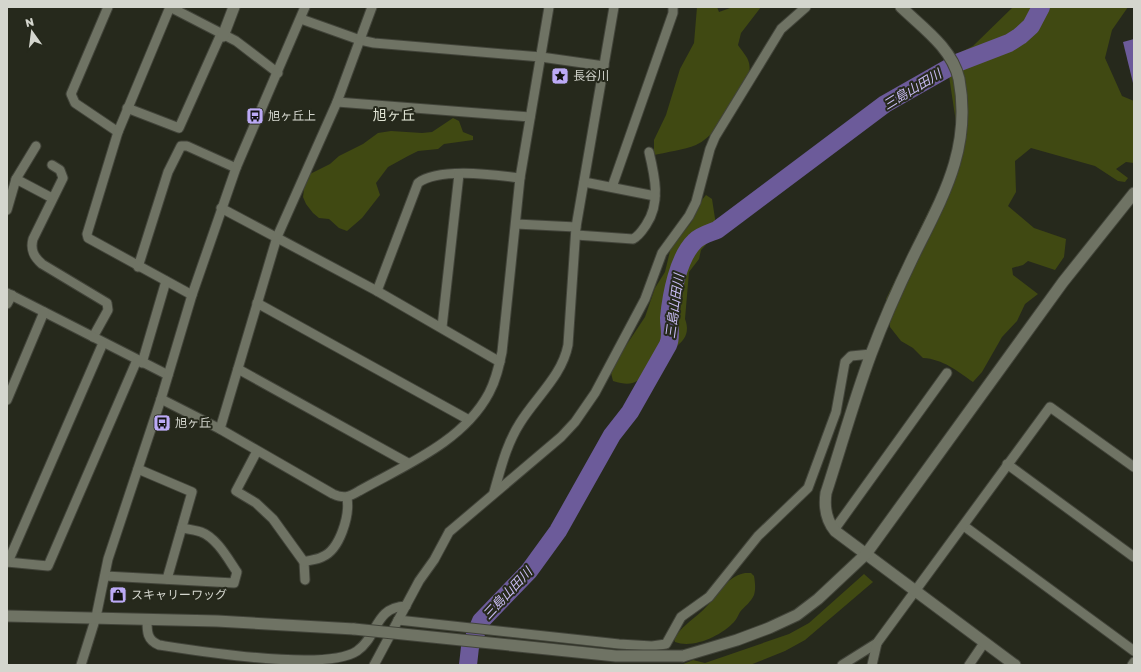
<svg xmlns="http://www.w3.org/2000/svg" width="1141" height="672" viewBox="0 0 1141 672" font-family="'Golos Text','Noto Sans JP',sans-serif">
<rect width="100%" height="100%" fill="#26291c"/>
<g fill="#404912">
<path d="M697 7H717L719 12 733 7H761L741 33 738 45C741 50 748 57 749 63 755 85 716 137 696 145 684 150 667 152 654 155V140L666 115 680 69 694 43Z"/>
<path d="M1013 7H1128L1112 30 1105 58 1122 96 1134 101V163L1126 162 1116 169 1128 178 1125 182 1118 181 1095 166 1031 148 1015 161 1016 192 1008 206 1034 228 1066 239 1064 257 1055 270 1028 261 1023 265 1012 268 1013 275 1038 294 1025 304 1017 321 1002 337 982 372 973 382C957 371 943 359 923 358L913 348 901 341 890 327 886 299 932 204 946 178 957 129 949 76 960 67 961 52 973 46Z"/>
<polygon points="453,118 459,121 463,132 473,136 473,140 444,144 438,149 418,151 408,156 388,167 376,183 380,195 362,218 347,231 339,228 329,219 319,218 313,213 306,204 303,197 305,181 310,174 330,164 339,156 363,144 378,133 391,131 422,133 432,132"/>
<path d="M706 195 712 199 716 225 713 237 701 250 699 259 689 272 685 319C694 342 670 351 653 357L650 362V372C635 383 632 387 613 381L611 373 613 365 645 317 655 288 665 272 671 247 690 224 695 215 697 206Z"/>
<path d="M745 573H751L754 576C755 582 756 589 754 595 751 602 745 606 740 612 738 615 737 619 734 622 721 636 693 649 675 642L674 639C681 627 691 621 701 612 716 599 724 577 745 573Z"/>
<polygon points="864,574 873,582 805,640 785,651 750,665 681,665 693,660 705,663 789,634 809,623"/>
</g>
<polygon fill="#6c5b9a" points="1134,39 1134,87 1123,42"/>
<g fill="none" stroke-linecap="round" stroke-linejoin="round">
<path stroke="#6c5b9a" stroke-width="18" d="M468 665 470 647 481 621 529 571 558 531 612 435 630 412 668 345C672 336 669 328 669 318 671 296 678 257 695 241 701 235 710 233 717 230L885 104 957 63 1009 43 1020 36 1031 26 1041 7"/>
<g stroke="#42443a" stroke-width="11">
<g id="minor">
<polyline points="108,7 71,94 75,103 118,132"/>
<polyline points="301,19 360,40 374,43 541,57 604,66"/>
<polyline points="337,102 530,117"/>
<polyline points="127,108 179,128 221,34"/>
<path d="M52 165 60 170 63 178 33 239C30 250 34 257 42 264L107 303 108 310 93 337"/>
<polyline points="16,179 52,198"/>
<polyline points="584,182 655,196"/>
<polyline points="612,187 673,13 673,7"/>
<polyline points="221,208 377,291 500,362"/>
<polyline points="7,210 16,179 36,146"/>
<polyline points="516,224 576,227"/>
<path d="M576 235 633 239C639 236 642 231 646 225 661 203 655 177 649 152"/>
<polyline points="138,267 168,172 181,146 187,146 236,168"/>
<path d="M377 291 418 183C439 167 495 175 520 178"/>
<polyline points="7,293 168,375"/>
<polyline points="192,295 88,238 87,234 118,132 170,7 236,41 278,73"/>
<polyline points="257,303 469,420"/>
<polyline points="7,304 12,295"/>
<polyline points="442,327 459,174"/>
<polyline points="142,363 166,281"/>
<polyline points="238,369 408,463"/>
<path d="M161 399 220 429 333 494C344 499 349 497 359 491 405 465 463 442 489 393 496 380 499 366 502 352L520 178 549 7"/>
<polyline points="7,400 44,312"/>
<polyline points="220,429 277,237 337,102 372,7"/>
<polyline points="257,451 236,491 256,503 273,519 304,562 305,580"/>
<polyline points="1007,464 1134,557"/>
<polyline points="138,469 192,492 167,579"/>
<path d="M494 492C501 468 506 445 520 423 536 397 562 376 568 345L576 227 614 7"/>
<polyline points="964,526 1134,651"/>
<polyline points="834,530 947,373"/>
<polyline points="7,562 48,566 137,360"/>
<polyline points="8,562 103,343"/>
<path d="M304 562C309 560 316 560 322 557 340 550 350 515 347 498"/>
<path d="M105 576 234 583 237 572C228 559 217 538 201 532 195 530 188 529 182 528"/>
<path d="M147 620C147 632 147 640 159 645 198 651 326 672 357 651 378 637 374 607 406 606"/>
<polyline points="398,620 619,644 652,646 666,644 681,617 709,597 758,536 808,488 836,412 845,362 851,356 871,354"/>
<polyline points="81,665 96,617 108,559 161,399 192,295 236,168 305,7"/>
<polyline points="374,665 419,581 434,560 449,532 561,437 575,422 595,393 645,299 662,253 689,216 696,202 710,149 715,137 781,29 806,7"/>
<polyline points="842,665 877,643 1050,407 1134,467"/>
<polyline points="872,665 877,643"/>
<polyline points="969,665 984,643"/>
<polyline points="1132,665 1134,662"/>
</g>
</g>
<g stroke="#42443a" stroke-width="13">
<g id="tertiary">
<path d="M901 7C923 28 952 48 959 79 972 149 942 198 913 257 898 288 883 322 871 354 854 400 841 447 826 493 824 507 826 520 835 531L1015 665"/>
<polyline points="223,36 234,7"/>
<polyline points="7,616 217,621 354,629"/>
<polyline points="683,656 737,640 769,628 797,615 818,599 866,554 1063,282 1134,193"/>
</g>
</g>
<use href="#minor" stroke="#6f7364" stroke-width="9"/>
<use href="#tertiary" stroke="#6f7364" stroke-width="11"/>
<g stroke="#42443a" stroke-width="13" stroke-linecap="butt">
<polyline id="tertiary-bridge" points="354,629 616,656 683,656"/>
</g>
<use href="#tertiary-bridge" stroke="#6f7364" stroke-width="11"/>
</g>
<defs>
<g id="sight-square" transform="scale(0.9)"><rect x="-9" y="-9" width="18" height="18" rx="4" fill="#bcaaf6" stroke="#26291c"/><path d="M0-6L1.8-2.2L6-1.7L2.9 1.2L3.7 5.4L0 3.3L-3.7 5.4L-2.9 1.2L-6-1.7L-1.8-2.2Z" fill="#111"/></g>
<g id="bus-square" transform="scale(0.9)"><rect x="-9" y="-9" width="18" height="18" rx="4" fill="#bcaaf6" stroke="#26291c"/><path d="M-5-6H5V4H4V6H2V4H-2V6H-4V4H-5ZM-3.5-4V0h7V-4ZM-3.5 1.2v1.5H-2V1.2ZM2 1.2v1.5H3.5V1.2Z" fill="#111"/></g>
<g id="shop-square" transform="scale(0.9)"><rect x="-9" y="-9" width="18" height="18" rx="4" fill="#bcaaf6" stroke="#26291c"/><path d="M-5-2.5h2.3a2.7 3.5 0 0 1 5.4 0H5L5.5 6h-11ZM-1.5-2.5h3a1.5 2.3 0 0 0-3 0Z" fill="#111"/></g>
</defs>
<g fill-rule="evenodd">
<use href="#sight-square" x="560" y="76"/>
<use href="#bus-square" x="255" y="116"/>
<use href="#bus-square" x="162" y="423"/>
<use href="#shop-square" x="118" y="595"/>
</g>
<g text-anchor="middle" stroke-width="4" stroke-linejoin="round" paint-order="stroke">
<g font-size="12" fill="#d4d6ce" stroke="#26291c" text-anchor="start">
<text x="573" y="80">長谷川</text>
<text x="268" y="120">旭ヶ丘上</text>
<text x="175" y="427">旭ヶ丘</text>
<text x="131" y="599">スキャリーワッグ</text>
</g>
<g font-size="13" font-style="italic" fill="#c9bdf4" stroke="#26291c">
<text transform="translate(912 89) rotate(-31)" y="5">三島山田川</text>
<text transform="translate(674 306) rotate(-82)" y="5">三島山田川</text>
<text transform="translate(507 593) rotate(-47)" y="5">三島山田川</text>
</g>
<g font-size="14" fill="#e0e4d4" stroke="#26291c">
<text x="394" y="120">旭ヶ丘</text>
</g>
</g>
<rect width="1141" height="672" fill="none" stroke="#d4d6ce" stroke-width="16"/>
<g transform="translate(32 32) rotate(346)" stroke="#26291c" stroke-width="3" paint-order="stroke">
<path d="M0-3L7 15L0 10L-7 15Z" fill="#d4d6ce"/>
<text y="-6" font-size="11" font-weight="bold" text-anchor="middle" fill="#d4d6ce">N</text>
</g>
</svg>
